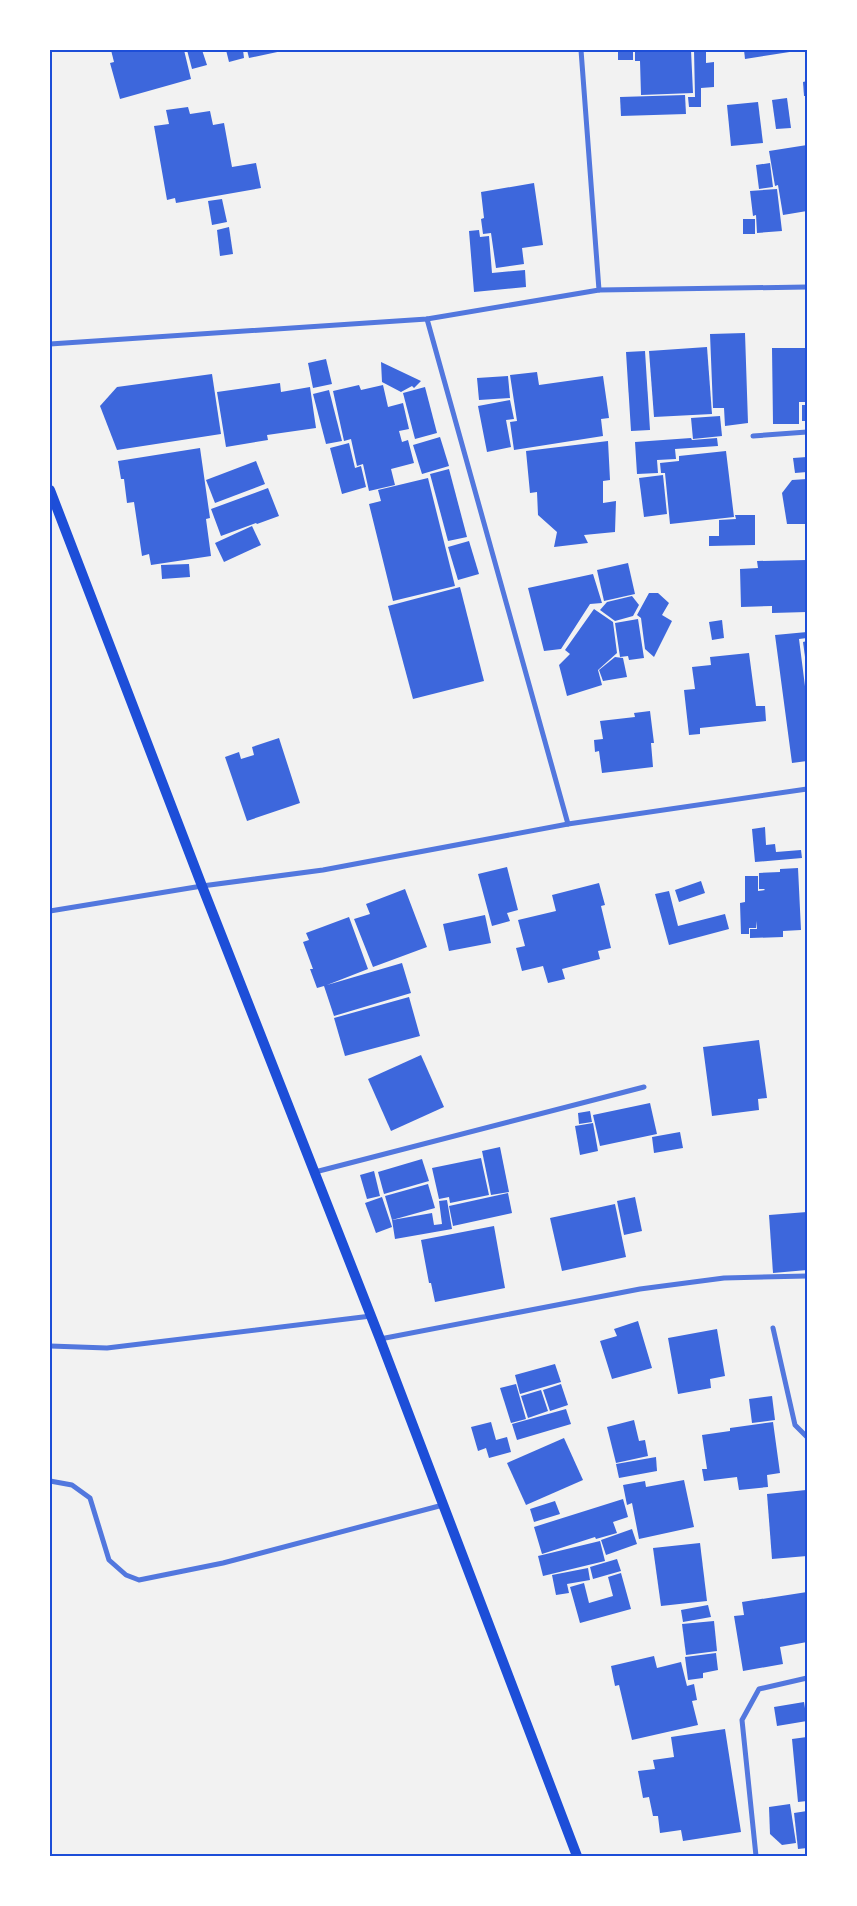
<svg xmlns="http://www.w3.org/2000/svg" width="857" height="1906" viewBox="0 0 857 1906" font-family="'Crimson Pro',serif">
<rect width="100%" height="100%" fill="#f2f2f2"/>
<g fill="#3d67dc">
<polygon points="111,50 184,50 191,79 120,99 110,63 114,62"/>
<polygon points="187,50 202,50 207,65 192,69"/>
<polygon points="226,50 243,50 244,58 229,62"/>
<polygon points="247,50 282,50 282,51 249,58"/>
<rect x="618" y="50" width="15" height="10"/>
<polygon points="635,50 691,50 693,93 641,95 640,61 635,61"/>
<polygon points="694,50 706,50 706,63 714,62 714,87 701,88 701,107 689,107 688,97 695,97"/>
<polygon points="744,50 796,50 796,51 745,59"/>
<polygon points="807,81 807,96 804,96 803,82"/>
<polygon points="685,95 686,114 621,116 620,97"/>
<polygon points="787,98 791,128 776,129 772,100"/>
<polygon points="758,102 763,143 731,146 727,105"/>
<polygon points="188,107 190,114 210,111 213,125 224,123 232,167 256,163 261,188 176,203 175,198 167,200 154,126 169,124 166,110"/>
<polygon points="807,145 807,211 783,215 778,185 775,186 769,151"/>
<polygon points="770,163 773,187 759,189 756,165"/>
<polygon points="534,183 543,245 522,248 524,264 496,268 491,233 483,234 481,219 484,218 481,192"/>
<polygon points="777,189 782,231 757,233 756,215 753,216 750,191"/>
<polygon points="222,199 227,222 212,225 208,201"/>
<rect x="743" y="219" width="12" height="15"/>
<polygon points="229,227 233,254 220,256 217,230"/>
<polygon points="479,230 480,237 489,236 492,273 525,270 526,287 474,292 469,231"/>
<polygon points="745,333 748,423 725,426 724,408 713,408 710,334"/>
<polygon points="707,347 712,414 654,417 649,351"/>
<polygon points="772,348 807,348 807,402 799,402 799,424 773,424"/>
<polygon points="645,351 650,430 631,431 626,352"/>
<polygon points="326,359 332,384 313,388 308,363"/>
<polygon points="381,362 421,381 414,388 412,386 401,392 382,382"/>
<polygon points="537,372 539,385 603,376 609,418 601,419 603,436 514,450 510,422 517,421 510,375"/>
<polygon points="212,374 221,434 117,450 100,406 117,387"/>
<polygon points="508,376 510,398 479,400 477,378"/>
<polygon points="280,383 281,392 310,387 316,428 267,435 268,440 226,447 217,392"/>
<polygon points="359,385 361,390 383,385 388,407 403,403 409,429 399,431 402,442 408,440 414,463 391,469 395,485 369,491 363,464 357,466 351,439 344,441 333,391"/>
<polygon points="425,387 437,433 415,439 403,393"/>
<polygon points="329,390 342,441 326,444 313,394"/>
<polygon points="510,400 514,419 506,420 511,447 487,452 478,406"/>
<rect x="802" y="405" width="5" height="16"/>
<polygon points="720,416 722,436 693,439 691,418"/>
<polygon points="440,437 449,466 422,474 413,445"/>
<polygon points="691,438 692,440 717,438 718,446 675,449 676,459 657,460 658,473 637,474 635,442"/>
<polygon points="608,441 610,480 603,481 603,503 616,501 615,532 584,535 588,543 554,547 557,532 538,515 537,492 530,493 526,451"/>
<polygon points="349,443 355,468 361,466 366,487 342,494 330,448"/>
<polygon points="200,448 210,518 206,519 211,556 151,565 149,554 142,556 134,502 127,503 124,479 121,479 118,461"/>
<polygon points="726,451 734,517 670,524 665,473 661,473 660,463 679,461 679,456"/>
<polygon points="807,457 807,472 795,473 793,458"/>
<polygon points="256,461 265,484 215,503 206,480"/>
<polygon points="449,469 467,537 448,541 430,474"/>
<polygon points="663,475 667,514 644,517 639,478"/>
<polygon points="428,478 455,586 393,601 369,504 381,501 378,490"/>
<polygon points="807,479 807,524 787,524 782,493 792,480"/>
<polygon points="268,488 279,516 257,524 256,523 221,536 211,509"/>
<polygon points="735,515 755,515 755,545 709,546 709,536 719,536 719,520 736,519"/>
<polygon points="252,526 261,545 224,562 215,543"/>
<polygon points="469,541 479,574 458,580 448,547"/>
<polygon points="807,560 807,612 772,613 772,606 741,607 740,569 758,568 757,561"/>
<polygon points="628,563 635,594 604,601 597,570"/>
<polygon points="189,564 190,577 162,579 161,565"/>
<polygon points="593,574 602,603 590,604 561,649 544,651 528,588"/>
<polygon points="460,587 484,681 413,699 388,606"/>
<polygon points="649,593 658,593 669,603 662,615 672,621 654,657 645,649 641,618 637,615"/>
<polygon points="632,596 639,605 633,616 615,621 600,610 607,602"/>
<polygon points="594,609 613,622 617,653 598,670 602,685 567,696 559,665 570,654 565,650"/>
<polygon points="638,619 644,658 629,660 628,656 620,657 615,623"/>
<polygon points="722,620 724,638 712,640 709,622"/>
<polygon points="807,632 807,638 799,639 807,702 807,761 792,763 775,635"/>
<polygon points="807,641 807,657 805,657 803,642"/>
<polygon points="749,653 756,706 765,706 766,721 700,728 700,734 689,735 684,690 695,689 692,667 711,665 710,657"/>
<polygon points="615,657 623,658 627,677 603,681 599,670"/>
<polygon points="650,711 654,743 651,743 653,767 602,773 599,751 595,752 594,740 603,739 600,721 635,717 634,713"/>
<polygon points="279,738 300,803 247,821 225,757 239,752 241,759 254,755 252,747"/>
<polygon points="765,827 766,845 775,844 776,852 801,850 802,858 755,862 752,829"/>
<polygon points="507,867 518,910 507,913 510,921 492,926 478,874"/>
<polygon points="798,868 801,930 783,931 783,937 750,938 750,929 757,929 756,921 756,928 749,928 749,934 741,934 740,903 745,902 745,876 758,876 758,891 765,890 764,889 759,889 759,873 780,872 780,869"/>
<polygon points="701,881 705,893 679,902 675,890"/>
<polygon points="599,883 605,905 601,906 611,948 598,951 600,959 562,969 565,979 548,983 543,966 522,971 516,948 525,946 518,920 556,911 552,895"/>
<polygon points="405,889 427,947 373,967 354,919 370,914 366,904"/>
<polygon points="669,891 678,926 725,914 729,929 669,945 655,894"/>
<polygon points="485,915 491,943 449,951 443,924"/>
<polygon points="349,917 368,969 327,985 402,963 411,993 334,1016 324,986 317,988 310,969 313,969 303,942 309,940 306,933"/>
<polygon points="409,997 420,1036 345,1056 334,1018"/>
<polygon points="759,1040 767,1098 758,1099 759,1110 712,1116 703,1047"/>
<polygon points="421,1055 444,1107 391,1131 368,1079"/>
<polygon points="650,1103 657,1134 600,1146 593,1115"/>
<polygon points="590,1111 592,1122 579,1124 578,1113"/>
<polygon points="593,1123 598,1151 580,1155 575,1126"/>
<polygon points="680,1132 683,1148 654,1153 652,1137"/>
<polygon points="500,1147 509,1192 491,1195 482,1151"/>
<polygon points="481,1158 489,1195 450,1203 449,1197 439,1199 432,1168"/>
<polygon points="422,1159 429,1181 384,1194 378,1172"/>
<polygon points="374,1171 380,1196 367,1199 360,1175"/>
<polygon points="428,1184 435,1208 392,1220 385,1196"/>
<polygon points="508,1193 512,1213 453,1226 449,1206"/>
<polygon points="382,1197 392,1227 376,1233 365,1203"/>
<polygon points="635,1197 642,1231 624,1235 617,1201"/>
<polygon points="447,1200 452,1229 395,1239 392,1220 432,1213 434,1225 442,1224 439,1201"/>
<polygon points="615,1204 626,1257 562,1271 550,1218"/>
<polygon points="807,1212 807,1270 773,1273 769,1215"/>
<polygon points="494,1226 505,1288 435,1302 431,1283 429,1283 421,1240"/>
<polygon points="638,1321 652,1368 612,1379 600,1341 617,1336 614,1329"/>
<polygon points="717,1329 725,1376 710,1379 711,1388 678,1394 668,1338"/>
<polygon points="555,1364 561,1382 520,1394 515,1375"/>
<polygon points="516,1384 526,1419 511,1423 500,1388"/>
<polygon points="561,1384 568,1405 550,1411 543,1390"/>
<polygon points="541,1390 548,1411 528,1418 521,1396"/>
<polygon points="772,1396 775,1420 752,1423 749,1399"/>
<polygon points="566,1409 571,1424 517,1440 512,1424"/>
<polygon points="634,1420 639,1441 645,1440 648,1456 616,1463 607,1427"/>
<polygon points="491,1422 496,1440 507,1437 511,1452 489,1458 486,1448 478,1451 471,1427"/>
<polygon points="773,1422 780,1473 767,1475 768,1487 739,1490 737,1477 704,1481 702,1469 707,1469 702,1435 730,1431 730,1428"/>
<polygon points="564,1438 583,1480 526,1505 507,1463"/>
<polygon points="656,1457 657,1471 619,1478 616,1464"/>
<polygon points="684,1480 694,1527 639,1539 632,1503 627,1505 623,1485 645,1481 646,1487"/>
<polygon points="806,1490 807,1556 772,1559 767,1494"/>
<polygon points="623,1499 628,1517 613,1522 617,1533 596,1539 595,1537 542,1554 534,1527"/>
<polygon points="555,1501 560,1514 534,1522 530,1509"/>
<polygon points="632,1529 637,1544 606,1555 601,1540"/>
<polygon points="600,1541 605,1561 543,1576 538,1556"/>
<polygon points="700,1543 707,1601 661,1606 653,1548"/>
<polygon points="617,1559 621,1571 593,1579 590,1567"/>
<polygon points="588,1568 590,1580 567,1584 569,1593 556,1595 552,1575"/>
<polygon points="621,1573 631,1609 580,1623 570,1587 584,1583 589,1603 613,1596 608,1577"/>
<polygon points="807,1592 807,1642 780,1647 783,1664 743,1671 734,1616 744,1615 742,1602"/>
<polygon points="708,1605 711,1617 683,1622 681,1610"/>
<polygon points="714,1621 717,1651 686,1655 682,1624"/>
<polygon points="716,1653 718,1670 703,1673 703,1678 688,1680 685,1657"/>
<polygon points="654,1656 657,1668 681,1662 687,1686 694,1684 697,1700 692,1701 698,1725 632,1740 619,1685 615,1686 611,1666"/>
<polygon points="804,1702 807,1721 777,1726 774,1707"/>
<polygon points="725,1729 741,1832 683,1841 681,1830 660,1833 658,1816 653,1816 649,1797 643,1798 638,1771 655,1769 653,1760 674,1757 671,1737"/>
<polygon points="807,1737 807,1801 798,1802 792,1739"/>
<polygon points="790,1804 796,1843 782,1845 770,1834 769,1807"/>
<polygon points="807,1811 807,1848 798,1849 794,1813"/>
</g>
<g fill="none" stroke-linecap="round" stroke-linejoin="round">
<g stroke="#5277de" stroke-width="5">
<polyline points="599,290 807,287"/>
<polyline points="427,319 568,824"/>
<polyline points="50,344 427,319 599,290 581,50"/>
<polyline points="753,436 807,432"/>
<polyline points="50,911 202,886 323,870 568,824 807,789"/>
<polyline points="315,1172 644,1087"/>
<polyline points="773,1328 795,1425 807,1437"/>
<polyline points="380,1339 640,1289 724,1278 807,1276"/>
<polyline points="50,1346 107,1348 371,1316"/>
<polyline points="50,1481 72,1485 90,1498 109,1560 126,1575 139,1580 223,1563 443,1505"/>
<polyline points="756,1856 742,1720 759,1689 807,1678"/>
</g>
<polyline stroke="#1d4ed8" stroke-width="10" points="50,490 202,886 380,1339 577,1856"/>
</g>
<rect width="857" height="1906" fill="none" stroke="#ffffff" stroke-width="102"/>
<rect x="51" y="51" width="755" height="1804" fill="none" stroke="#1d4ed8" stroke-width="2"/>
</svg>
